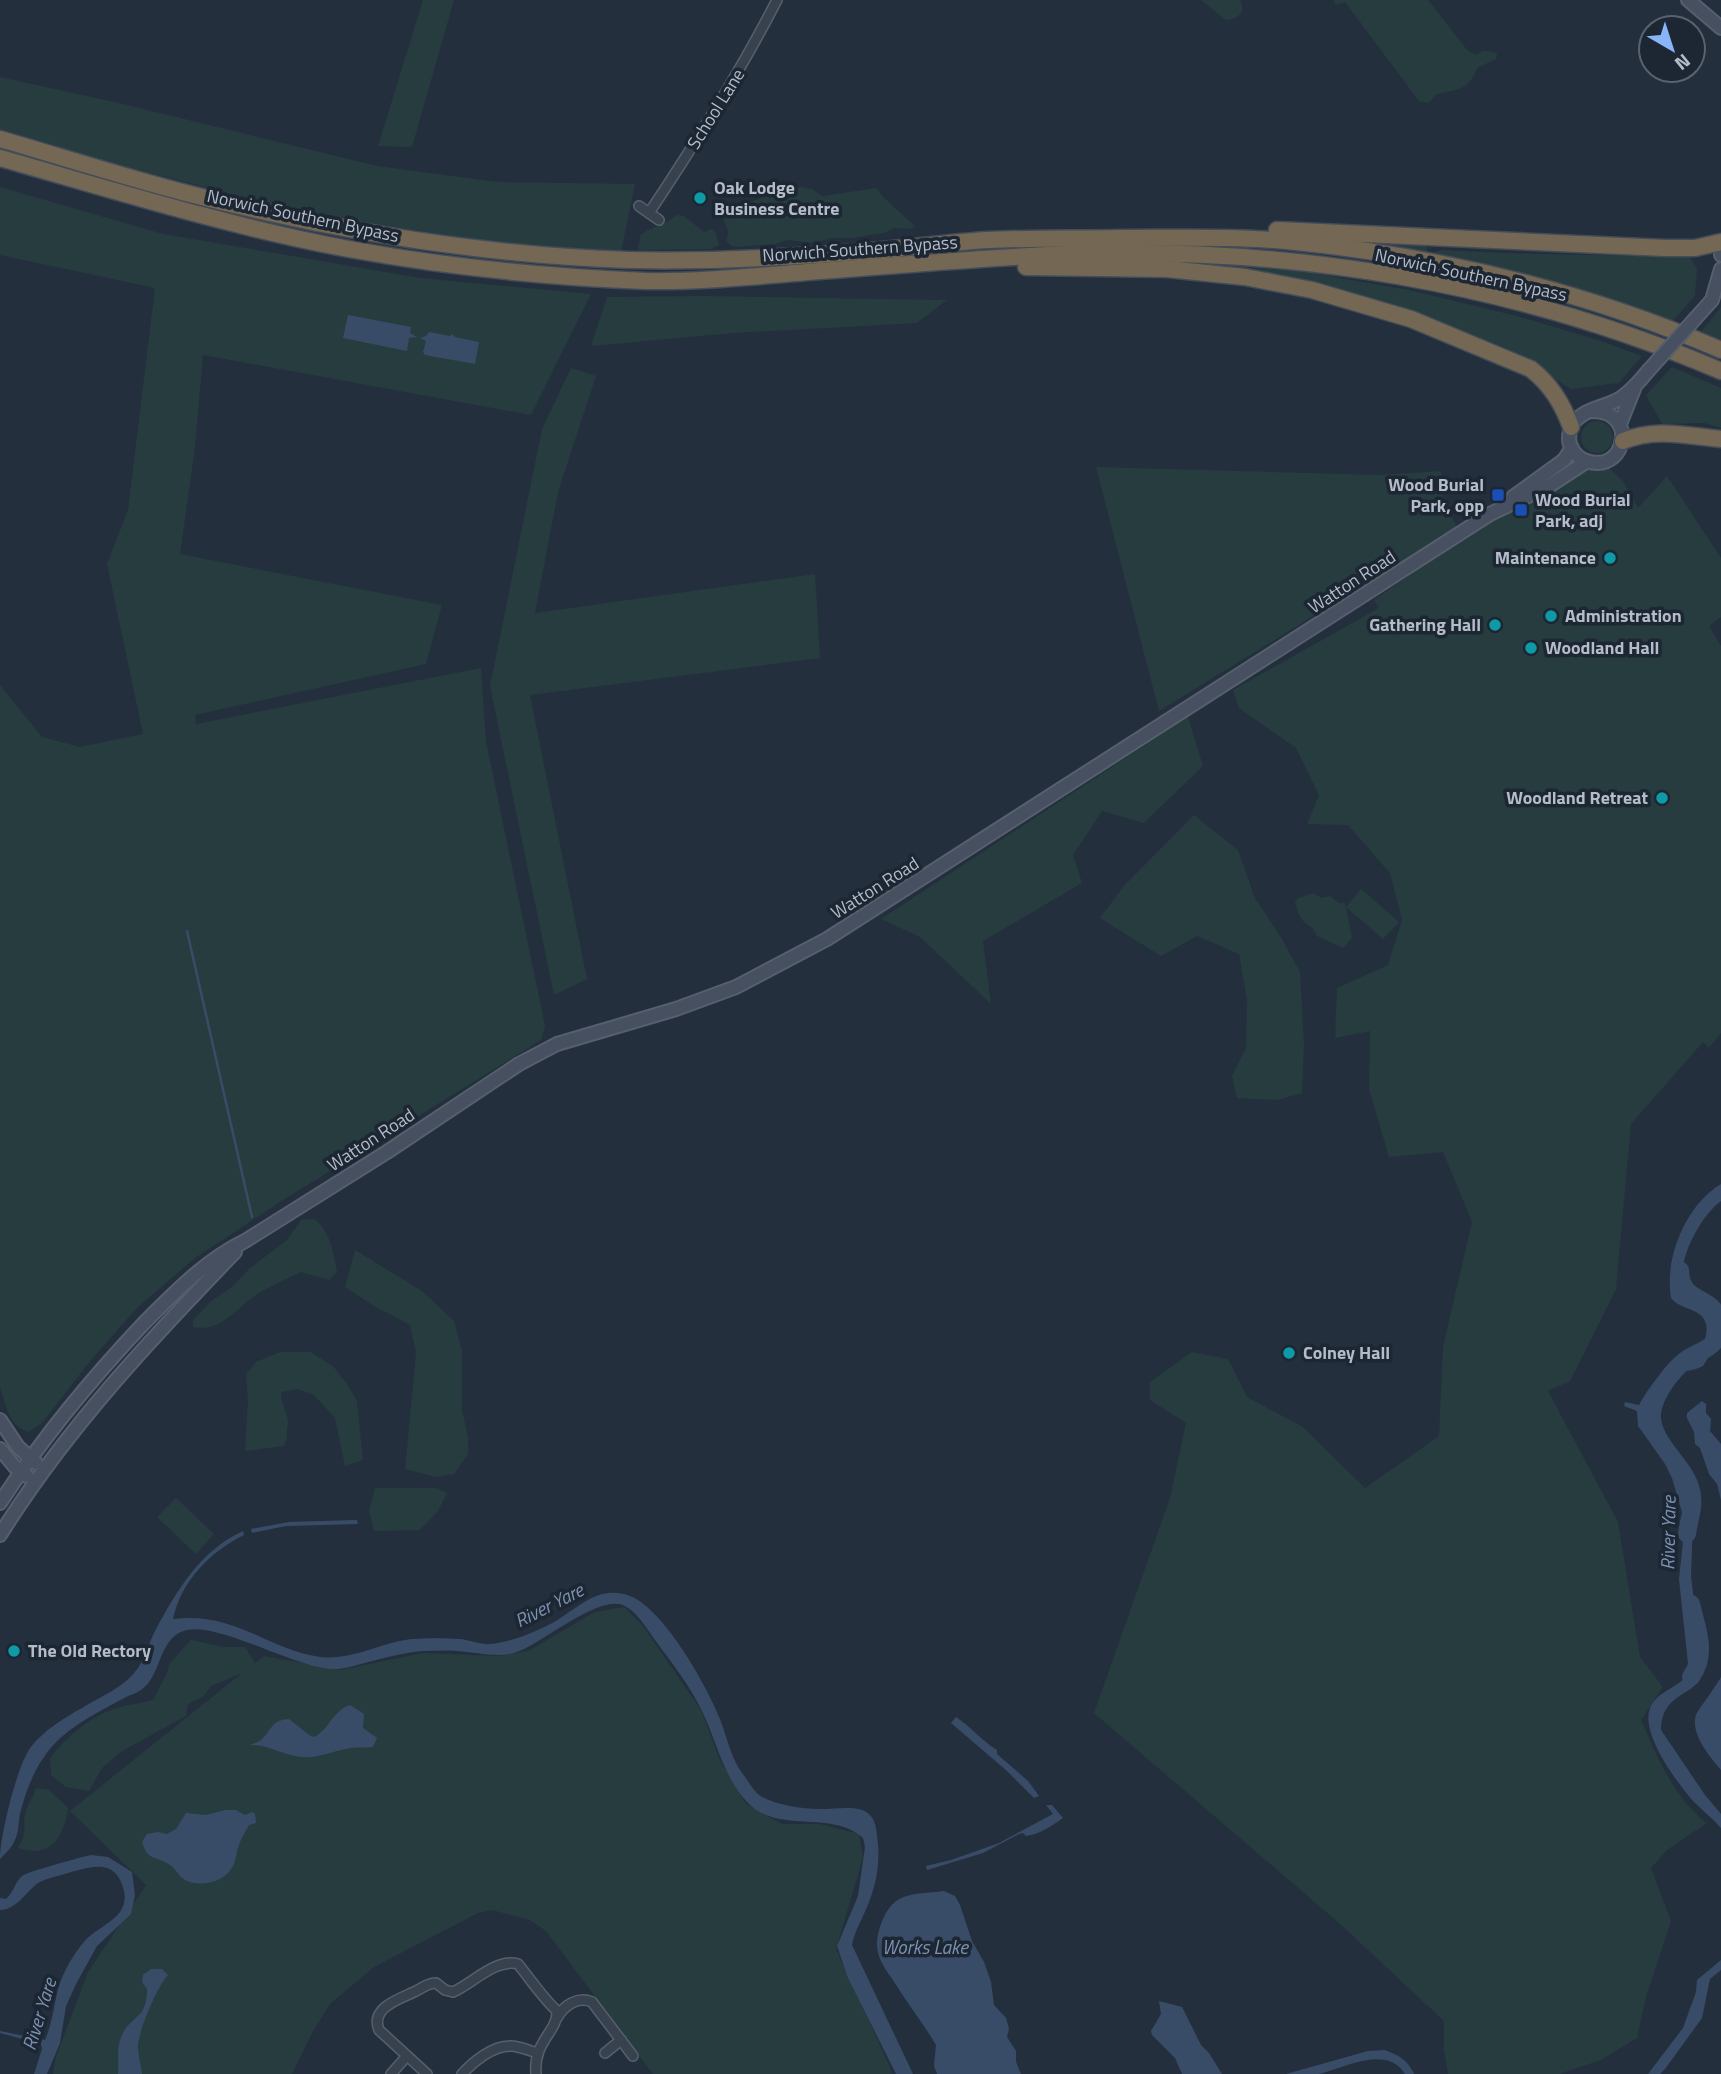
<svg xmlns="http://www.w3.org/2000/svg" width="1721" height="2074" viewBox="0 0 1721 2074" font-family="'Titillium Web',sans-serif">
<rect width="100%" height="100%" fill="#242f3e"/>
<g fill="#263c3f">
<polygon points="423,0 454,0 412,147 378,146"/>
<path d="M1201 0H1240C1247 13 1237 19 1226 20Z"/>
<path d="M1333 0H1428L1468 51 1476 55 1483 51 1494 52 1497 54 1496 59 1477 68C1468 93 1456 88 1435 95L1429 103 1419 101 1345 2 1336 5Z"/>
<polygon points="0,77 123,104 377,166 497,182 635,184 621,252 487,241 309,214 0,134"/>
<path d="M0 187 163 234 421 278 591 294 531 415 203 355 195 447 180 554 442 605 426 664 195 715 196 724 481 668 486 741 545 1026 541 1040 280 1202 195 1258 136 1309 91 1360 42 1423 28 1432C8 1425 6 1405 0 1387V685L42 737 80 747 143 734 107 564 128 510 155 288 0 255Z"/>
<path d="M801 187 812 189 822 196 877 188 882 196 915 226 911 229 894 228 884 233 853 238H831L813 243 787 240 776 244 736 247 730 245 726 240 729 232C723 222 722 213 725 202L743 204 759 199 769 192Z"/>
<path d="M677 215 684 216 704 232 712 229 716 233 719 245 711 249 640 250 638 248 641 234C653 227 666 224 677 215Z"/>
<polygon points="1364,240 1427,246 1427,254 1364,245"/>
<polygon points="1442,250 1503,253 1690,257 1697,268 1695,296 1671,323 1428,254"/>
<polygon points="1167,263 1301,271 1409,290 1517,316 1598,340 1642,356 1619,383 1571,389 1506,348 1407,311"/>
<polygon points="704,296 947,300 917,323 733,333 591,346 607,297"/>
<polygon points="1721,307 1721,342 1700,333"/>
<polygon points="1672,367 1721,388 1721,428 1704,423 1662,424 1646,395"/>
<polygon points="571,368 596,376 558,492 535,613 815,574 820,658 530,695 587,979 554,995 490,686 542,429"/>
<circle cx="1597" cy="437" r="16"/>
<polygon points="1096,467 1380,475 1441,471 1443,503 1457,526 1424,548 1159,711"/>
<path d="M1608 467 1623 481 1638 508 1667 476 1721 558V617L1709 626 1721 646V1033L1709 1048 1703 1042 1631 1124 1616 1289 1570 1381 1548 1391 1618 1522 1640 1657 1663 1687 1641 1720C1657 1756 1674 1799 1707 1823L1667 1850 1651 1868 1671 1921 1646 1997 1637 2038 1601 2060 1559 2074H1448L1444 2049V2021L1339 1923 1094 1713 1170 1498 1186 1423 1150 1400V1382L1192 1352 1228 1359 1247 1397 1303 1427 1365 1488 1439 1436 1443 1347 1472 1222 1443 1152 1389 1157 1369 1089 1370 1031 1335 1038 1337 988 1388 965 1402 920 1390 873 1348 825 1307 824 1319 795 1296 748 1239 708 1233 690 1379 608 1374 600 1494 517 1593 468Z"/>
<polygon points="1188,717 1203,766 1144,823 1102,811 1073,855 1082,883 983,941 991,1004 920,937 881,919"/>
<polygon points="1194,815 1238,850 1255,898 1282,939 1300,972 1304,1045 1302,1093 1278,1100 1237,1098 1232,1076 1246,1048 1247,1000 1239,954 1197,936 1161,956 1100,918 1123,887"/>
<path d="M1361 889 1399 922 1383 939 1346 907 1352 938 1343 948 1317 936 1313 928C1301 922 1298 915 1295 902L1299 898 1313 893 1322 898 1330 896 1339 903H1345L1346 907Z"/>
<path d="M314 1219C330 1230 334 1254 337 1272L329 1280 301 1272C286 1279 270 1286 256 1295 235 1309 221 1333 193 1327V1320L211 1301 233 1286 250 1268 287 1240 301 1220Z"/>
<polygon points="355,1250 422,1291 454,1321 462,1351 462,1410 468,1437 468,1454 454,1474 436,1477 405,1469 416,1353 410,1325 374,1306 345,1287"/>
<path d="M280 1352H310L333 1366 347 1384 357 1401 363 1460 345 1466 335 1418 314 1395 297 1389 281 1392C281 1405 287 1412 288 1421 288 1428 286 1432 287 1439L283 1446 245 1451 248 1400 246 1374 256 1362Z"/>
<polygon points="375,1488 435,1488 447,1493 438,1511 420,1530 374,1531 369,1511"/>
<polygon points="176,1498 214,1534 196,1554 157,1517"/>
<path d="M624 1607 643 1626 701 1710 720 1760 746 1804 782 1824H820L859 1834 863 1858 836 1949 893 2074H653L546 1931 530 1920 492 1910 478 1913 374 1967 330 2004 312 2033 292 2074H53L56 2057 88 1972 146 1885 70 1811 242 1673 211 1686 203 1697 188 1704 186 1716 122 1751 102 1768 89 1791 66 1787 51 1775 50 1758C67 1736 93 1714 120 1707 131 1704 142 1703 153 1700L167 1673 169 1664 191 1640 223 1647H245L255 1663 264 1656 341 1670 422 1653 498 1656 528 1651 595 1612Z"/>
<path d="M35 1788 49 1790 68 1808C64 1837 51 1859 18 1848 29 1831 21 1825 27 1808 29 1800 35 1797 35 1788Z"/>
</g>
<g fill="#394c67">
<polygon points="348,315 411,327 410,333 417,337 409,338 407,351 343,338"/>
<polygon points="429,332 450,336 452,334 455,337 479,342 475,364 425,355 423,352 426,341 420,338 426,336"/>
<path d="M1721 1184V1201C1700 1216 1673 1266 1685 1291L1715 1314 1718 1341 1703 1366C1696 1370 1688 1370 1681 1373 1665 1382 1654 1404 1651 1421L1680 1463 1688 1485 1693 1518 1691 1576 1702 1672C1697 1698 1662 1690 1661 1730L1705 1795 1721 1814V1828C1712 1818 1702 1810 1693 1801 1677 1782 1636 1729 1652 1704 1661 1690 1681 1686 1689 1673L1679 1579 1684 1532 1682 1512 1672 1478 1664 1462 1638 1426 1637 1411 1624 1406 1625 1402 1639 1405C1652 1383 1666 1360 1693 1359 1704 1348 1714 1325 1699 1314 1690 1307 1679 1308 1671 1298 1664 1258 1686 1205 1721 1184Z"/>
<polygon points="1702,1401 1706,1404 1706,1413 1711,1419 1710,1431 1721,1444 1721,1500 1717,1484 1709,1474 1700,1448 1695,1444 1694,1432 1687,1418 1687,1413"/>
<polygon points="357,1520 358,1524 286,1526 252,1533 251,1529 289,1522"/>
<path d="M243 1531 244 1535C210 1552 181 1581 173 1619 235 1611 266 1649 320 1657 351 1661 382 1642 412 1639 427 1638 445 1638 460 1639 470 1640 481 1645 491 1644 512 1642 538 1631 556 1621 579 1607 598 1586 627 1595 662 1605 707 1686 720 1719 728 1740 731 1760 745 1777 750 1784 755 1793 762 1797 777 1805 802 1809 819 1809 835 1810 864 1802 873 1819 877 1828 877 1836 878 1845 880 1871 874 1893 863 1916 858 1927 854 1934 852 1945L913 2074H896L848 1978 837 1946 858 1896 865 1847 863 1838C831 1809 777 1835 747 1802 723 1776 717 1742 702 1711 690 1686 672 1663 655 1640 647 1629 638 1613 625 1606 600 1592 541 1645 514 1653 495 1658 476 1652 457 1651 446 1650 434 1651 423 1651 397 1653 371 1662 345 1668 304 1678 209 1611 177 1634 158 1647 160 1677 141 1690 137 1693 130 1695 126 1697 97 1713 62 1729 44 1757 33 1772 24 1796 20 1814 18 1824 19 1833 14 1842 11 1848 5 1854 0 1859 0 1836 17 1765 31 1747 44 1730 64 1718 82 1708 101 1696 124 1688 138 1668 146 1656 149 1642 156 1629 178 1589 200 1551 243 1531Z"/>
<path d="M1721 1677V1770C1710 1757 1690 1734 1696 1715 1698 1710 1717 1685 1721 1677Z"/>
<path d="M350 1705 364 1714 363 1728 377 1738 373 1747C365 1748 358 1747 351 1748 335 1750 318 1759 302 1757 284 1756 268 1744 250 1745 253 1743 258 1743 261 1740 272 1730 271 1720 289 1719L309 1735 314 1737C330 1729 332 1711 350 1705Z"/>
<path d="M956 1717C971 1727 982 1741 997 1750V1754L1028 1781 1039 1796 1034 1798 1007 1771 951 1723Z"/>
<path d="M1046 1805H1052L1063 1818C1051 1826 1041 1834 1026 1836L1023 1833 1019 1834 983 1853 927 1870 926 1866 951 1860 999 1843 1053 1814Z"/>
<path d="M225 1810H236L245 1815 252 1812 255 1814 256 1823 249 1825C246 1831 241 1838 239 1845 236 1851 237 1859 233 1866 225 1882 201 1888 185 1880 178 1876 176 1869 170 1865 156 1855 148 1862 142 1842L147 1834 158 1832 167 1834 176 1829 186 1813 206 1815Z"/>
<path d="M91 1855 108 1857 132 1872 135 1895 131 1914 97 1946 76 1984 66 2006 60 2043 47 2074H34L42 2049 41 2044 0 2033V2031L45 2040C52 2024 54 2006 58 1989 62 1974 74 1953 84 1942 98 1925 130 1919 124 1891 116 1858 93 1866 68 1873 58 1876 47 1878 38 1883 26 1892 16 1910 0 1910V1898L6 1899C14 1892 15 1882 22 1876 26 1872 82 1857 91 1855Z"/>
<path d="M944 1891 955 1896 960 1905 972 1941 984 1962 991 1982 994 2005 1006 2018 1009 2029 1007 2037 1016 2051V2062L1021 2074H937L934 2066 936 2045C925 2026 912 2010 900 1991 887 1969 870 1957 880 1927 892 1891 910 1895 944 1891Z"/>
<polygon points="1721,1960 1721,1970 1710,1979 1702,2018 1665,2069 1660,2074 1648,2074 1683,2028 1696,1992 1697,1980"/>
<path d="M151 1969H162L168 1975C157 1987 139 2029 138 2046 138 2055 141 2065 142 2074H118C119 2061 116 2047 122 2035 132 2014 147 2020 147 1989L142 1982 143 1975Z"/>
<polygon points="1159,2001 1182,2007 1201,2045 1209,2053 1222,2074 1182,2074 1175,2058 1152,2035 1151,2031 1161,2014"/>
<path d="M1385 2050C1398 2055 1408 2060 1414 2074H1405C1387 2044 1344 2068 1319 2074 1309 2074 1296 2074 1286 2074L1368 2051Z"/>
</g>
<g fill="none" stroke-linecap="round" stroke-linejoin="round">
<polyline stroke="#394c67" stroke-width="2.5" points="187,931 252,1217"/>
<g stroke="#394c67" stroke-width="18">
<path d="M1680 1270C1680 1305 1716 1294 1718 1322 1720 1349 1704 1348 1687 1359 1672 1370 1655 1393 1652 1412 1649 1441 1682 1462 1690 1487 1696 1503 1689 1518 1687 1534"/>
<path d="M1691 1604C1697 1630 1708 1653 1691 1677"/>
</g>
<g stroke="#565f6c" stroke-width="12">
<g id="street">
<polyline points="639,206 649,213"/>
<path d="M659 220 649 213C695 144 739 74 777 0"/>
<path d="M557 2018C564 2005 578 1996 592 2002L633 2056"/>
<polyline points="605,2053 621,2040"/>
<polyline points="391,2074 407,2056"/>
<path d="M427 2074 379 2030C370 2008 399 1999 414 1992 423 1988 427 1983 436 1983L445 1990 453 1992C473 1983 496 1958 518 1964 531 1980 542 1997 557 2011 558 2032 533 2041 536 2074"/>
<path d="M462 2074C473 2062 492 2046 510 2046 519 2046 528 2050 537 2053"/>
</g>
</g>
<g stroke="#565f6c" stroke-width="16">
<g id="secondary">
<polyline points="1688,0 1721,28"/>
<polyline points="1721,251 1721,255"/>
<polyline points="1712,300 1721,269"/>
<path d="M1591 411C1607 411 1617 416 1622 431 1625 481 1557 466 1571 428 1578 409 1605 408 1621 398 1632 390 1640 381 1648 371"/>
<polyline points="1620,424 1634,389"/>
<polyline points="1513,497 1564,460 1572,448"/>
<polyline points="0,1420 18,1447 36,1463"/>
<polyline points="0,1449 15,1467 27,1476"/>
<path d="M0 1503C42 1438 92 1378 145 1322 175 1292 206 1260 245 1241L387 1152 519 1064 557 1044 676 1009 736 987 827 939 1490 514 1549 486 1586 462"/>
<path d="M0 1535C66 1429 150 1340 235 1252"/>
</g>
</g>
<g stroke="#434c59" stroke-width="19">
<g id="highway">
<path d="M0 139C62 157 124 177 186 193 330 230 480 255 629 260 713 262 799 257 883 250 918 247 953 242 988 240 1032 238 1077 239 1120 238 1179 238 1238 236 1296 242 1442 257 1587 292 1721 350"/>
<path d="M0 158C116 191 231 227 349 249 447 267 547 277 646 281 696 282 746 277 796 273 886 266 977 258 1068 254 1290 246 1516 283 1721 371"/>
<polyline points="1277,230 1665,248 1695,248 1721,242"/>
<path d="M1026 267 1167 269 1245 277 1312 290 1411 319 1531 369C1551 385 1562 403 1571 427"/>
<path d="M1623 441C1656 427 1687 436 1721 439"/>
</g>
</g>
<use href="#street" stroke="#38414e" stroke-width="9"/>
<use href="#secondary" stroke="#465061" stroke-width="12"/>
<use href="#highway" stroke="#746855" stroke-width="16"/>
<g stroke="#565f6c" stroke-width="16" stroke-linecap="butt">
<polyline id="secondary-bridge" points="1648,371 1712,300"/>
</g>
<use href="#secondary-bridge" stroke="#465061" stroke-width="12"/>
</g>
<g fill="#0f9aa8" stroke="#1d2633" stroke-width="2.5">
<circle cx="700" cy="198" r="7"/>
<circle cx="1610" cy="558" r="7"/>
<circle cx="1551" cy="616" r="7"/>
<circle cx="1495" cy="625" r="7"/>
<circle cx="1531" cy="648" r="7"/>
<circle cx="1662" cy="798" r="7"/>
<circle cx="1289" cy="1353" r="7"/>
<circle cx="14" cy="1651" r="7"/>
</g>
<g fill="#1a4fb4" stroke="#1d2633" stroke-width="2.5">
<rect x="1491" y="488" width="14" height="14" rx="3.5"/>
<rect x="1514" y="503" width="14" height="14" rx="3.5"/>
</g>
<g text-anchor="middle" stroke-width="7" stroke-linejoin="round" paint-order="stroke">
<g font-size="18" fill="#b4bcc9" stroke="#1d2633">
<text transform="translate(716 109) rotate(-58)" y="6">School Lane</text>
<text transform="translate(303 216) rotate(12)" y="6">Norwich Southern Bypass</text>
<text transform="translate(860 249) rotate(-4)" y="6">Norwich Southern Bypass</text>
<text transform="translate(1471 275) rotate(12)" y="6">Norwich Southern Bypass</text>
<text transform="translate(1352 582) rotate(-33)" y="6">Watton Road</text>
<text transform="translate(875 888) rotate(-32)" y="6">Watton Road</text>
<text transform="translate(371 1140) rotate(-33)" y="6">Watton Road</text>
</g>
<g font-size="18" font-weight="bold" fill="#b4bcc9" stroke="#1d2633" text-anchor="start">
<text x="714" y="194">Oak Lodge<tspan x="714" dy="21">Business Centre</tspan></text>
<text x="1484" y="491" text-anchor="end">Wood Burial<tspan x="1484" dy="21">Park, opp</tspan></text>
<text x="1535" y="506">Wood Burial<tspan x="1535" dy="21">Park, adj</tspan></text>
<text x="1596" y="564" text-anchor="end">Maintenance</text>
<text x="1565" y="622">Administration</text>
<text x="1481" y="631" text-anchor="end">Gathering Hall</text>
<text x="1545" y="654">Woodland Hall</text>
<text x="1648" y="804" text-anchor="end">Woodland Retreat</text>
<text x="1303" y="1359">Colney Hall</text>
<text x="28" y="1657">The Old Rectory</text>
</g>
<g font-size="19" font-style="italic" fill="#7c92b1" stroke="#1d2633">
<text transform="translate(1668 1533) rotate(-89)" y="7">River Yare</text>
<text transform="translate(549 1605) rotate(-27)" y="7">River Yare</text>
<text x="925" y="1954">Works Lake</text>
<text transform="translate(39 2014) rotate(-73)" y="7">River Yare</text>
</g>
</g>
<g transform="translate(1672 49) rotate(141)"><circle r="33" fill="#1d2633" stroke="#59626f" stroke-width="2"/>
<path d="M0-5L12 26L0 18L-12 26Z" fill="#8ab4f8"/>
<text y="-10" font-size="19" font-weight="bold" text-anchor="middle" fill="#b4bcc9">N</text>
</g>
</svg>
